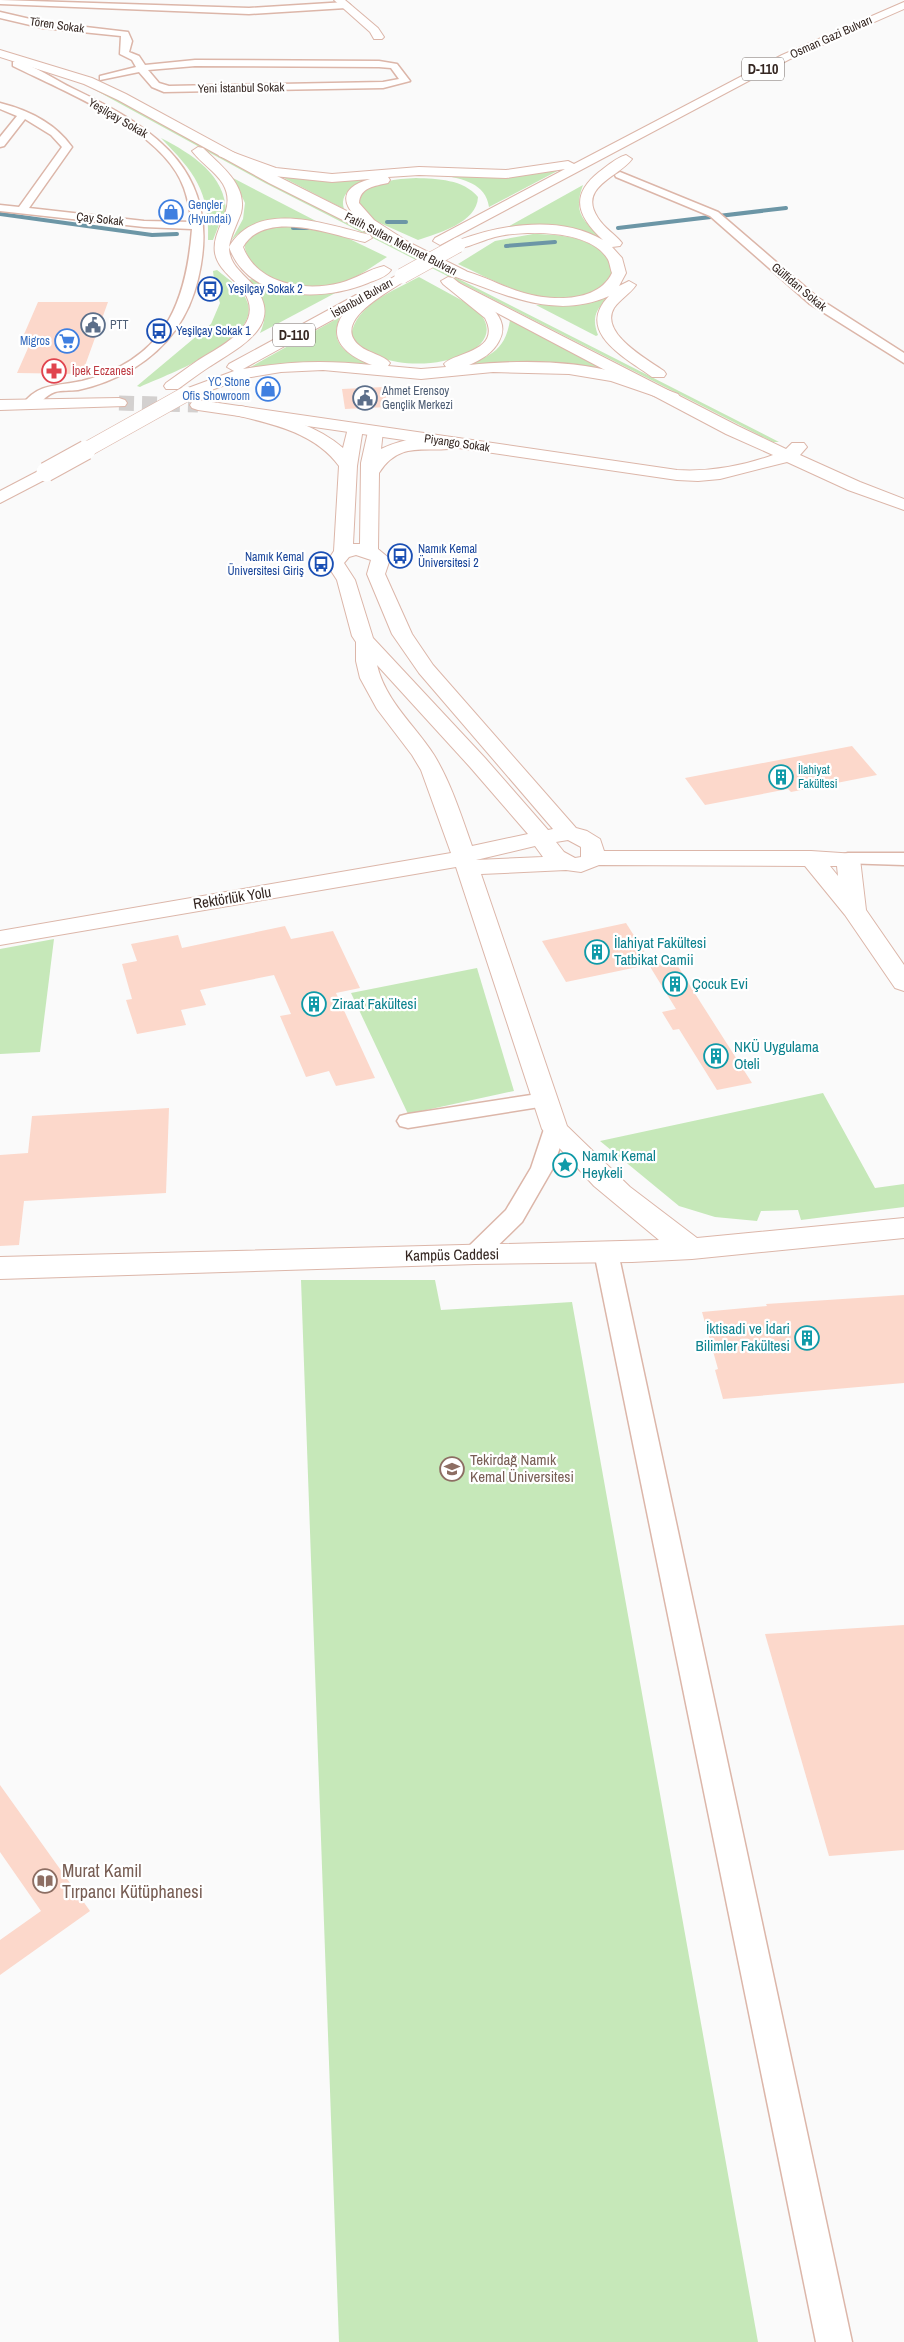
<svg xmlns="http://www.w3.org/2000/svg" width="904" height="2342" viewBox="0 0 904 2342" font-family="'Archivo Narrow',sans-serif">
<rect width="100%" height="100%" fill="#fafafa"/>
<g fill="#c6e8b9">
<polygon points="86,85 105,92 443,271 779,442 773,442 265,183"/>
<path d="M161 138C192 154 226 175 226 213L220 222 213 240H208C210 191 194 172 161 138Z"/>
<path d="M563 168 489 207C486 183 462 179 442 175Z"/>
<path d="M282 177 327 181 377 178C363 183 338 188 344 209Z"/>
<path d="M233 178 316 221C288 219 251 218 231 241L243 219 245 203Z"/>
<path d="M416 178C438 179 463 179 478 197 477 223 438 233 418 240L371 219 360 209V194C377 181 395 179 416 178Z"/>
<path d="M583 185C573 212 582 221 603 238L504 229Z"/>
<path d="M294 225 335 232 387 257C373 266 359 277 343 282 313 292 274 289 253 264 248 257 244 251 245 243 258 228 275 227 294 225Z"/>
<path d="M533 234C564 234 615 239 612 280 606 284 600 289 593 293 552 314 495 281 458 264L495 241Z"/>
<path d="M217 270C229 280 244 289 248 304 258 342 166 375 140 387L137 386 211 324 220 303C216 292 214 282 213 271Z"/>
<path d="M419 277 474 307C530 358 385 389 351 336 356 304 393 291 419 277Z"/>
<path d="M253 279 273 287 339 291 260 333C270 311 263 295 247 280Z"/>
<path d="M614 292C599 307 590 313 598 335L596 336 536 305H557Z"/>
<path d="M340 317C327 347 351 357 376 364L373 366 311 362 247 369Z"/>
<path d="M510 320 600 366 590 368H459C487 357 505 353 510 320Z"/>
<polygon points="54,939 40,1052 0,1054 0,949"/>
<polygon points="477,968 514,1091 408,1114 351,993"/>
<polygon points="823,1093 875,1188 904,1184 904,1207 801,1220 798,1210 761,1211 757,1221 715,1217 679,1206 600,1141"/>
<polygon points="301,1280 435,1280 441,1310 572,1302 758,2342 339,2342"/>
</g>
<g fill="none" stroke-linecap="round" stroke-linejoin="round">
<g stroke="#6c96a6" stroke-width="4">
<polyline points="0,214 152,235 177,234"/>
<polyline points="387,222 406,222"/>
<polyline points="293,228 308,228"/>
<polyline points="618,228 786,208"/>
<polyline points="506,246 555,242"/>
</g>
</g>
<g fill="#fcd8cb">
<polygon points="38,302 108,302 82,374 17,373 32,339 22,339"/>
<polygon points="384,387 388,407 345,409 342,389"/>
<polygon points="852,746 877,775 791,792 788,789 705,805 685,778"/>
<polygon points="626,923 652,964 566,982 542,941"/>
<polygon points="285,926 291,939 333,931 360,988 336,993 375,1078 336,1086 329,1071 306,1077 280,1016 291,1014 274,975 200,990 206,1005 181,1010 186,1025 137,1034 126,1000 132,999 122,964 137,961 131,944 178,935 182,948"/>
<polygon points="674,960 701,1003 752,1083 717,1090 679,1029 673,1030 662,1012 676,1009 649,965"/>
<polygon points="169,1108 166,1193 24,1201 19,1245 0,1246 0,1155 28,1153 32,1116"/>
<polygon points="904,1295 904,1383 723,1399 715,1370 718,1369 702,1312 767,1306 766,1304"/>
<polygon points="904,1625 904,1850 829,1856 765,1634"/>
<polygon points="0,1785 90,1911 0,1975 0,1940 41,1911 0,1852"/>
</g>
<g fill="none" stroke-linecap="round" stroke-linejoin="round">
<polyline stroke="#d3d0cf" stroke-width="15" stroke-dasharray="15 8" stroke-linecap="butt" points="119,403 198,405"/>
<g stroke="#dcb6a9" stroke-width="3">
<g id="minor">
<polygon points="0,0 249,8 346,2 350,5 346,8 249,14 0,4"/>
<path d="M0 12 43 22 128 32 132 41 129 52 139 56 145 65 195 60 379 61 397 64 410 81 383 88 164 92 152 87 139 72 100 80V76L136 67 132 60 120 54 121 36 43 28 0 18ZM195 66 379 67 391 68 399 79 383 82 169 86 159 83 148 70Z"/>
<path d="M16 61C36 66 55 80 74 89 159 130 223 174 198 279 189 317 168 347 134 368 117 378 97 386 78 390 70 391 62 390 55 392 45 395 40 406 30 408L23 404C38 383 59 386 82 381 163 360 186 306 192 229L144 227 0 211V205L19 207 62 147 51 135 25 119 4 146 0 147V137L17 116 0 109V103C28 110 55 123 72 147L29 208 144 221 192 222C190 211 188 199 184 188 164 130 65 92 13 66V62Z"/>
<polygon points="620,172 718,212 818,298 904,353 904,363 810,304 710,216 616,177 615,175"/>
<polygon points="848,853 904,853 904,865 841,863 839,859 841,855"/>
<polygon points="544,1093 552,1095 555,1100 552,1105 408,1128 400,1126 397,1121 400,1116 408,1114"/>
<polygon points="555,1122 563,1124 566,1129 553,1168 522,1222 483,1260 475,1263 467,1260 463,1254 467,1248 506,1210 531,1168 544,1129 547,1124"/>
<polygon points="606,1244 614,1246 618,1252 852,2342 816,2342 594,1252 598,1246"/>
</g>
</g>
<g stroke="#dcb6a9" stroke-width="2">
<g id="tertiary">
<polygon points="334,0 345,0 378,28 384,37 382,39 374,39 370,32"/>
<path d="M241 406C277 415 314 423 343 448L349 424H361L363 428 357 466 353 544H360L361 463 369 427H381L383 431 381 449C403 438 436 433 461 439L464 443 461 447C429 455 401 438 379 473L378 549 390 559 385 574 412 634 433 665 576 828 587 831 600 839 604 851H811L856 854 860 859 866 910 904 965V991L895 988 845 915 805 866 599 865 581 872 566 870 481 874 567 1126 630 1187 697 1238 904 1218V1238L692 1259 632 1262 475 1264 0 1279V1257L659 1240 594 1186 542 1129 456 867 0 945V931L451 853 421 770 412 755 377 709 360 678 356 661V642L352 636 337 580 326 563 334 551 339 466C315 433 273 424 235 415L233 411 235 407ZM356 555 371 560 367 574 392 634 419 673 553 829 548 830 485 758 373 638 355 580 344 563 349 557ZM377 665 470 767 528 834 472 846C461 815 451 783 434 755 414 724 386 702 377 665ZM568 840 581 847V857L575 858 564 852 556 842ZM535 846 543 857 476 860ZM830 866H837L838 876Z"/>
</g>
</g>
<g stroke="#dcb6a9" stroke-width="2">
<g id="secondary">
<path d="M451 279 738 426 786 449 792 443H804L807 447 800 455 860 482 904 499V510L848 490 787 462 720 479 698 481 677 480 198 410 192 408 190 405 192 402 198 400 677 470C710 472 743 466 773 455L726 434 446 286 444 283 446 280Z"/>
<polygon points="119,398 125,400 127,403 125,406 0,410 0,400"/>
</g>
</g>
<g stroke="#dcb6a9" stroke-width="2">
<polygon id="primary" points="0,50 92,78 126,94 279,177 466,271 468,274 466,277 456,277 269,183 118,100 84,84 0,57"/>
</g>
<g stroke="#dcb6a9" stroke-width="2">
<g id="trunk">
<path d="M904 2V9L790 59 440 245 433 241 435 238 565 169 506 178 419 175 388 177 390 180 388 183C375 186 360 187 359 203L374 220 405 240 407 243 405 246 400 247C393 245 386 240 380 236 356 221 323 192 370 179L332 182 274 176 219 156 218 153 224 149 276 168 332 174 419 167 506 170 568 161 574 164 782 55Z"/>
<path d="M198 147 203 148C220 165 248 185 241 213 237 224 231 235 229 247 257 198 328 225 370 235L372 238 365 242C333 235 265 208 243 247 257 284 304 292 340 283 356 279 369 269 384 266L391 270C387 277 375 280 368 283 322 302 249 302 229 247 229 265 243 273 253 285 287 325 238 348 209 367 198 374 188 382 178 389H166L164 386 166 383C177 375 187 368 197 361 220 346 266 326 244 292 235 279 218 270 215 253 211 228 238 210 223 184 215 171 201 163 192 151Z"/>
<path d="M626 155 632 159C619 177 577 187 598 218 604 228 615 234 622 243L620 246 612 247 622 258 626 273 619 286 629 281 636 285C630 294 620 299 614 308 599 333 647 359 664 371L666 374 664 377H652C626 358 574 332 609 296 556 320 506 295 456 277L454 274 461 270C483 275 502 287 524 293 551 301 598 303 612 273 610 268 610 262 607 258 589 229 524 230 495 237 484 240 473 245 462 248L455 244 457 241C502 224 560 215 603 240 578 217 569 196 599 172 607 166 616 158 626 155Z"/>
<path d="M402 272 407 273 409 276 407 279C390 292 329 321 360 346 368 353 384 355 390 363L388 366 421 369 446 367 444 364C452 353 503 352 485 318L443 284 441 281 448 277 453 278C470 294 515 312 499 341 493 353 481 360 469 365 517 360 572 360 619 373 639 379 658 387 678 394L680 397 672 402 611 381 569 374 493 372 421 379 323 370 281 372 245 378 186 399 178 394 180 391 234 371 227 367 229 364 356 295 365 294ZM343 314C326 340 348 356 372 365 326 360 289 361 243 369Z"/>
<polygon points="46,467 52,468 55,472 52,476 0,503 0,491"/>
</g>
</g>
<use href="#minor" fill="#fff" fill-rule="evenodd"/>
<use href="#tertiary" fill="#fff" fill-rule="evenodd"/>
<use href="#secondary" fill="#fff" fill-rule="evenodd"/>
<use href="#primary" fill="#fff" fill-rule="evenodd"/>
<use href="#trunk" fill="#fff" fill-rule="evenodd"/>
<g stroke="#dcb6a9" stroke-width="16" stroke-linecap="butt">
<g id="trunk-bridge-far1">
<polyline points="402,276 458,245"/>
<polyline points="84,451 186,394"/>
</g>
</g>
<g stroke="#dcb6a9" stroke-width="21" stroke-linecap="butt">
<polyline id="trunk-bridge" points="46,472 86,450"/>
</g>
<use href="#trunk-bridge-far1" stroke="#fff" stroke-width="15"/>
<use href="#trunk-bridge" stroke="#fff" stroke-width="19"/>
</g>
<defs>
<g id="shop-ring" transform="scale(1.25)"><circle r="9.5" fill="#fff" stroke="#3f7fe0" stroke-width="1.5"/><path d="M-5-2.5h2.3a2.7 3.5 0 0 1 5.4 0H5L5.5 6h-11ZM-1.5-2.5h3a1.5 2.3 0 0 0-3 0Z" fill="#3f7fe0"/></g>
<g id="bus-ring" transform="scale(1.25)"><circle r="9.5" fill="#fff" stroke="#1a4fb4" stroke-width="1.5"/><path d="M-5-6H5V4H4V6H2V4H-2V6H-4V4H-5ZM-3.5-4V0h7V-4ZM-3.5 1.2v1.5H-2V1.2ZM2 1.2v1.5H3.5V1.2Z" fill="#1a4fb4"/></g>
<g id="civic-ring" transform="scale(1.25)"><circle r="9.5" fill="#fff" stroke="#5c6f8a" stroke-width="1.5"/><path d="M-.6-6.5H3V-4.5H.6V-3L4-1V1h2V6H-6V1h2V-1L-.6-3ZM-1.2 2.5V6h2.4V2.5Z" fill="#5c6f8a"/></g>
<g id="supermarket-ring" transform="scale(1.25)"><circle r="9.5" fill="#fff" stroke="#3f7fe0" stroke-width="1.5"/><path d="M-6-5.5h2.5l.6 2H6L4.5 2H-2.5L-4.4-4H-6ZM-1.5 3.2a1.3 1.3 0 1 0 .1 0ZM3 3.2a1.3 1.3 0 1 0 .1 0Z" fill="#3f7fe0"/></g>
<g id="pharmacy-ring" transform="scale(1.25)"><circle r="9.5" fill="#fff" stroke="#e0444e" stroke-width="1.5"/><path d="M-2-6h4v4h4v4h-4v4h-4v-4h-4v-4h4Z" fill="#e0444e"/></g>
<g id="building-ring" transform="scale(1.25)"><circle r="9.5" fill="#fff" stroke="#0f9aa8" stroke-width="1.5"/><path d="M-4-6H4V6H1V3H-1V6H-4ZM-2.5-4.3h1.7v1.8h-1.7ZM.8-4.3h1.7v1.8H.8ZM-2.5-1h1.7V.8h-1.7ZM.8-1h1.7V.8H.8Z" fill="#0f9aa8"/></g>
<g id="sight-ring" transform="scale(1.25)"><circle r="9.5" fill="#fff" stroke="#0f9aa8" stroke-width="1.5"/><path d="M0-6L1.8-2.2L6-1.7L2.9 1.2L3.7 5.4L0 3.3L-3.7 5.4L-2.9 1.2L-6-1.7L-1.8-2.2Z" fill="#0f9aa8"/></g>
<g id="university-ring" transform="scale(1.25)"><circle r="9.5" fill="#fff" stroke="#8d6e63" stroke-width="1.5"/><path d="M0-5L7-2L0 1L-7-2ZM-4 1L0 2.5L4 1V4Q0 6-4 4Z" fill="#8d6e63"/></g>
<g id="library-ring" transform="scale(1.25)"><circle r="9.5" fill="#fff" stroke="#8d6e63" stroke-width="1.5"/><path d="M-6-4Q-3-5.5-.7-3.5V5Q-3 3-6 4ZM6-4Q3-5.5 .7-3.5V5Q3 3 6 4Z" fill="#8d6e63"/></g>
</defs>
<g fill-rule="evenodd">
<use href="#shop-ring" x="171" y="212"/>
<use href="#bus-ring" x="210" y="289"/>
<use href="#civic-ring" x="93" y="325"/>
<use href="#bus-ring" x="159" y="331"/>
<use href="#supermarket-ring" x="67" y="341"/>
<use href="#pharmacy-ring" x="54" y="371"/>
<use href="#shop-ring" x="268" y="389"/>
<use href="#civic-ring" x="365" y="398"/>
<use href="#bus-ring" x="400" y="556"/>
<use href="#bus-ring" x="321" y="564"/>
<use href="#building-ring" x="781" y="777"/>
<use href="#building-ring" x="597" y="952"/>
<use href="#building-ring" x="675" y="984"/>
<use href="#building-ring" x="314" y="1004"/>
<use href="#building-ring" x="716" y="1056"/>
<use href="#sight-ring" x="565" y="1165"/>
<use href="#building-ring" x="807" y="1338"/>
<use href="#university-ring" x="452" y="1469"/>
<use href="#library-ring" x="45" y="1881"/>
</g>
<g text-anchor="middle" stroke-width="4.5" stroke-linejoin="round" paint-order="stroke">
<g font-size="12" fill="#352722" stroke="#fff">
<text transform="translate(57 25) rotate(8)" y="4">Tören Sokak</text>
<text transform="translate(831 37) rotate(-24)" y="4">Osman Gazi Bulvarı</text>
<text transform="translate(241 88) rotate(-1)" y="4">Yeni İstanbul Sokak</text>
<text transform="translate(118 118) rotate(30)" y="4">Yeşilçay Sokak</text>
<text transform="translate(100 219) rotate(6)" y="4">Çay Sokak</text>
<text transform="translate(401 244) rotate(27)" y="4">Fatih Sultan Mehmet Bulvarı</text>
<text transform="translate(799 287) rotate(40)" y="4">Gülfidan Sokak</text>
<text transform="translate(362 298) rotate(-29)" y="4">İstanbul Bulvarı</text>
<text transform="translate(457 443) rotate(8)" y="4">Piyango Sokak</text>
</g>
<g font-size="12" fill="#366cbe" stroke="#fff" text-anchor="end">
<text x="188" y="209" text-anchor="start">Gençler<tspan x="188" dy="14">(Hyundai)</tspan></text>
<text x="50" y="345">Migros</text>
<text x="250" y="386">YC Stone<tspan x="250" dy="14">Ofis Showroom</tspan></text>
</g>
<g font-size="12" fill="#164399" stroke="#fff" text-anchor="start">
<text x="228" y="293">Yeşilçay Sokak 2</text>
<text x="176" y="335">Yeşilçay Sokak 1</text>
<text x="418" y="553">Namık Kemal<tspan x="418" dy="14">Üniversitesi 2</tspan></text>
<text x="304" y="561" text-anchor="end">Namık Kemal<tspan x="304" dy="14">Üniversitesi Giriş</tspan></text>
</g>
<g font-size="12" fill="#4e5e75" stroke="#fff" text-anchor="start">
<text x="110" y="329">PTT</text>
<text x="382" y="395">Ahmet Erensoy<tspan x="382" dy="14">Gençlik Merkezi</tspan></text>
</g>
<g font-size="12" fill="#be3a42" stroke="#fff" text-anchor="start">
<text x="72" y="375">İpek Eczanesi</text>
</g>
<g font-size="12" fill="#0d838f" stroke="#fff" text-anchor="start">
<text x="798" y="774">İlahiyat<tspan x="798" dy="14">Fakültesi</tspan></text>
</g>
<g fill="#fff" stroke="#726864" stroke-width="1">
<rect x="742" y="57.5" width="42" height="23" rx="4"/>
<rect x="273" y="323.5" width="42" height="23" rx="4"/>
</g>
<g font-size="14" font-weight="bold" fill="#352722">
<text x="763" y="74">D-110</text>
<text x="294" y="340">D-110</text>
</g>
<g font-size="15" fill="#352722" stroke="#fff">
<text transform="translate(232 898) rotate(-9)" y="5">Rektörlük Yolu</text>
<text transform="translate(452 1255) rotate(-1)" y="5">Kampüs Caddesi</text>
</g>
<g font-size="15" fill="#0d838f" stroke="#fff" text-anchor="start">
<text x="614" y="948">İlahiyat Fakültesi<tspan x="614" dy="17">Tatbikat Camii</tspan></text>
<text x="692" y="989">Çocuk Evi</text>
<text x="332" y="1009">Ziraat Fakültesi</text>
<text x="734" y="1052">NKÜ Uygulama<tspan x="734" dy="17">Oteli</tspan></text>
<text x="582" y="1161">Namık Kemal<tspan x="582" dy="17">Heykeli</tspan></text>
<text x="790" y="1334" text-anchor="end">İktisadi ve İdari<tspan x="790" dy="17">Bilimler Fakültesi</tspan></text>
</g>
<g font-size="15" fill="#785e54" stroke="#fff" text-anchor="start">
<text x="470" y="1465">Tekirdağ Namık<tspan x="470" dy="17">Kemal Üniversitesi</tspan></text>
</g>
<g font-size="18" fill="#785e54" stroke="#fff" text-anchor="start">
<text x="62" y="1877">Murat Kamil<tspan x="62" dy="21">Tırpancı Kütüphanesi</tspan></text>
</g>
</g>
</svg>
